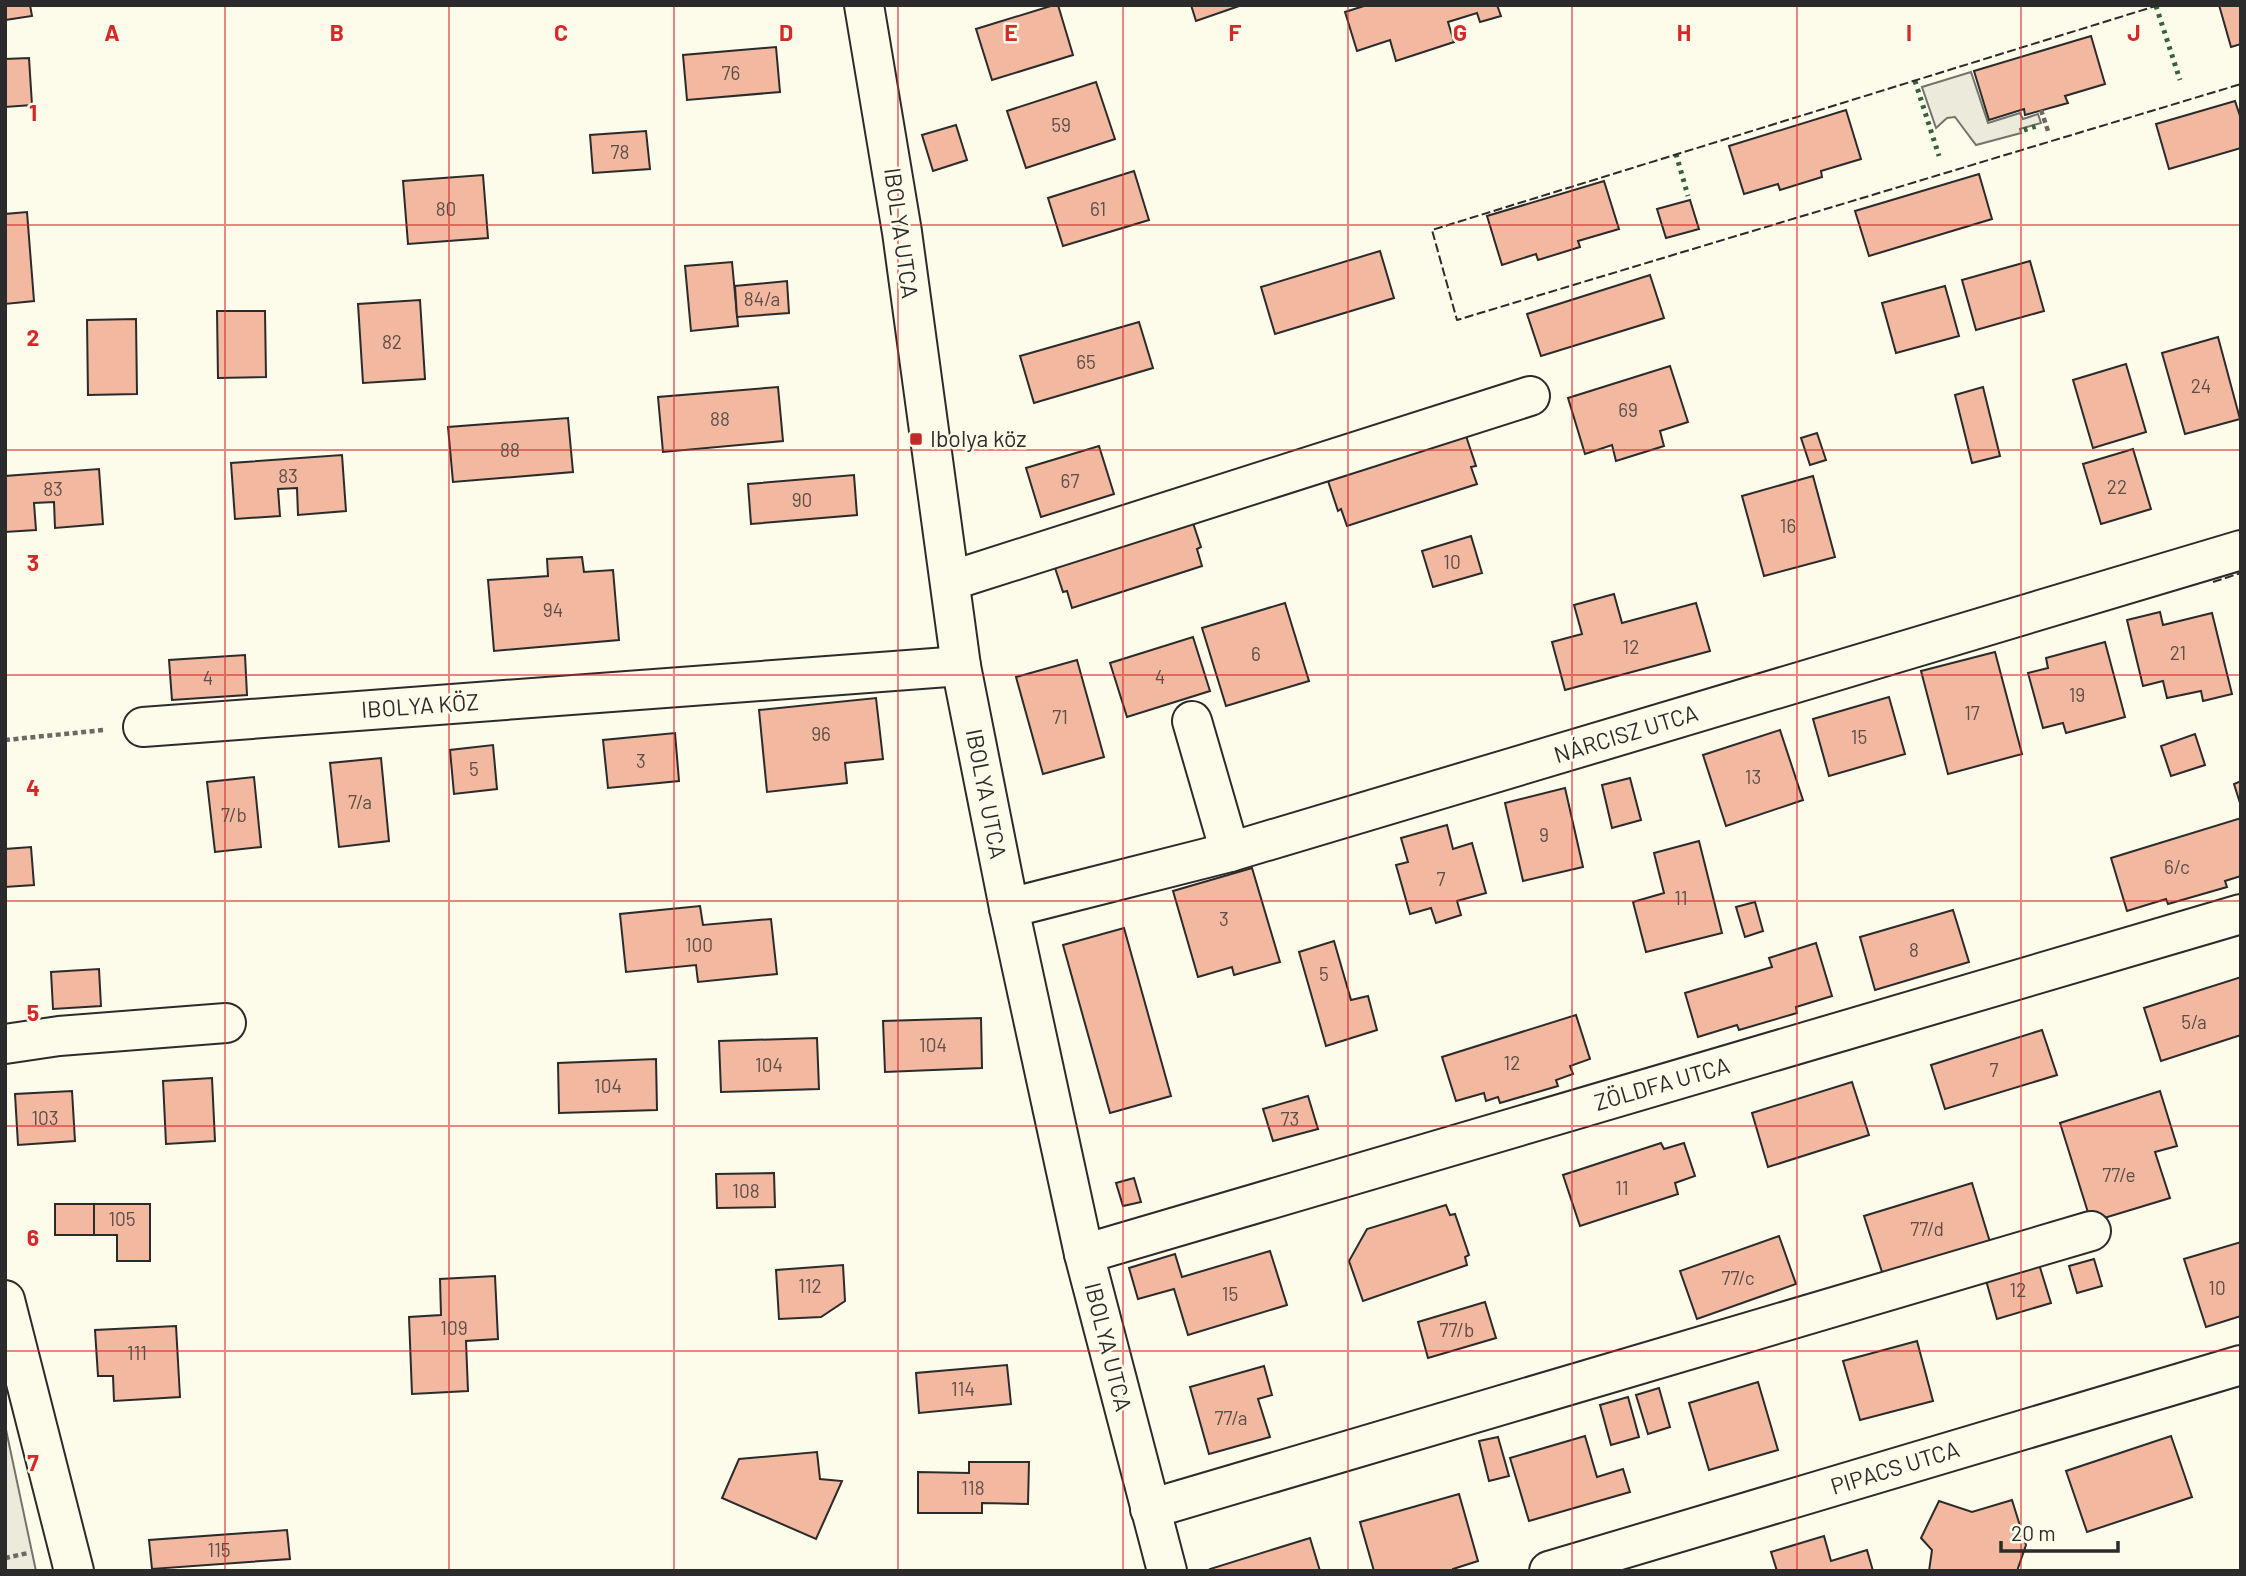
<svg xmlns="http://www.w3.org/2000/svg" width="2246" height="1576" viewBox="0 0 2246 1576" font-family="Barlow,sans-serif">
<rect width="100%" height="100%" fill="#fdfbea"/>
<g fill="#ecebdb" stroke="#74746e" stroke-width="2">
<polygon points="1971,72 1988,123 2020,113 2023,119 2038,114 2041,123 2020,129 2021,133 1976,145 1955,117 1947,118 1936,128 1922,87"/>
<polygon points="5,1425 36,1571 5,1571"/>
</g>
<g fill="#f2b8a0" stroke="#2b2b2b" stroke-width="2">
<polygon points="5,5 30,5 32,16 5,20"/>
<polygon points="1054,5 1058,5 1073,55 992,80 976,29"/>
<polygon points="1191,5 1242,5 1196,21"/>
<polygon points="1367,5 1497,5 1501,16 1480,22 1477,13 1448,22 1454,42 1396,61 1390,40 1357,51 1345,12"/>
<polygon points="2219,5 2241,5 2241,44 2231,47"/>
<polygon points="2091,36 2105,84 2065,96 2068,103 2025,115 2024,109 1989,120 1974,71"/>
<polygon points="776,47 780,92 687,100 683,55"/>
<polygon points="29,58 32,105 5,107 5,59"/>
<polygon points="1096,82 1115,139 1026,168 1007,111"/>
<polygon points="2235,101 2241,119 2241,148 2169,169 2156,124"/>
<polygon points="1846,110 1861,159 1821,171 1822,177 1780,190 1778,184 1744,194 1729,146"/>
<polygon points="956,125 967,160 933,171 922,135"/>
<polygon points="646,131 650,169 593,173 590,135"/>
<polygon points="1134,171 1149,220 1063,246 1048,198"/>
<polygon points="1979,174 1992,219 1869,256 1855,211"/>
<polygon points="483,175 488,238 408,244 403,181"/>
<polygon points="1604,181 1619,229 1578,241 1580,247 1538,260 1536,254 1502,265 1487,216"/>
<polygon points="1690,200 1699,229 1666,238 1657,209"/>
<polygon points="27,212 34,301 5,304 5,214"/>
<polygon points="1380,251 1394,298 1275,334 1261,287"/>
<polygon points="2030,261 2044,311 1976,330 1962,280"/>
<polygon points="732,262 738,326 691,331 685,266"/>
<polygon points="1650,275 1664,318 1541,356 1527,314"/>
<polygon points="787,281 789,313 737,317 735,286"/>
<polygon points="1945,286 1959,336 1896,353 1882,303"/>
<polygon points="420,300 425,379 363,383 358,304"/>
<polygon points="217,311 265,311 266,377 218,378"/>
<polygon points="136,319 137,394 88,395 87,320"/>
<polygon points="1139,322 1153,368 1034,403 1020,356"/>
<polygon points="2218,337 2240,419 2185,434 2162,353"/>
<polygon points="2126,364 2146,432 2093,448 2073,380"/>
<polygon points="1670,366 1688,422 1660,431 1664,446 1616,461 1612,445 1585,454 1568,398"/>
<polygon points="778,387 783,441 663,452 658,397"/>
<polygon points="1983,387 2000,456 1972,463 1955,395"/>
<polygon points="568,418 573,472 453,482 448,427"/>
<polygon points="1817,433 1826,460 1810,465 1801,438"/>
<polygon points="1466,436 1476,466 1471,467 1477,484 1347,526 1341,509 1338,511 1328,481"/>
<polygon points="1099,446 1114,494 1041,517 1026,468"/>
<polygon points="2133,449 2151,509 2101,524 2083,464"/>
<polygon points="342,455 346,511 298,515 297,488 278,489 280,516 235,519 231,463"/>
<polygon points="99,469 103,524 55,528 54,502 34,503 36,530 5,532 5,476"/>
<polygon points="854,475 857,515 751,524 748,484"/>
<polygon points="1813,476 1835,557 1764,576 1742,496"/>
<polygon points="1191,517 1201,547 1197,549 1202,566 1072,608 1067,591 1063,592 1053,562"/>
<polygon points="1471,536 1482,573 1433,587 1422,551"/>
<polygon points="582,557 584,572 613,570 619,640 494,651 488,580 548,576 547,559"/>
<polygon points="1614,594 1622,623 1696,603 1710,651 1565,690 1552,642 1582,634 1574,605"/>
<polygon points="1285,603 1309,681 1226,706 1202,628"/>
<polygon points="2160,612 2163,625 2212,613 2232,694 2203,701 2201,691 2167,698 2163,681 2143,686 2127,620"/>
<polygon points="1193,637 1210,691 1127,717 1110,663"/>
<polygon points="2105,642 2125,717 2066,733 2063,723 2043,728 2028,673 2048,668 2046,658"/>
<polygon points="1995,652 2022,754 1948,774 1921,671"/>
<polygon points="245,655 247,695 172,700 169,660"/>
<polygon points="1077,660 1104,757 1043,774 1016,677"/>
<polygon points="1889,697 1905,754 1829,776 1813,719"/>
<polygon points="876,698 883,759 845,763 847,783 767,792 759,710"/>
<polygon points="1780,730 1803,800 1726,826 1703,755"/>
<polygon points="675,733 679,781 608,788 603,740"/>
<polygon points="2195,734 2205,765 2171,776 2161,746"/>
<polygon points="493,745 497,789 454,794 450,750"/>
<polygon points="381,758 389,841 339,847 330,763"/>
<polygon points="254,777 261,847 215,852 207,782"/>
<polygon points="1630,778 1641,820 1612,828 1602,785"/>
<polygon points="2241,781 2241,803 2240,803 2234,784"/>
<polygon points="1565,788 1583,867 1523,881 1505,803"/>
<polygon points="2241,818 2241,876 2225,881 2227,887 2168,904 2166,899 2127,911 2111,858"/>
<polygon points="1447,825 1453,849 1472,843 1486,893 1457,901 1461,915 1436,923 1431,908 1410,914 1396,865 1408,862 1401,838"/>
<polygon points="1699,841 1722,933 1646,952 1633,902 1664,893 1654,853"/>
<polygon points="31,847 34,885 5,887 5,849"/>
<polygon points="1252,868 1280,962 1234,975 1232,967 1198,977 1173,891"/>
<polygon points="1755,902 1763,931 1745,937 1736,907"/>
<polygon points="700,906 703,925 771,919 777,974 698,982 696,965 626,972 620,914"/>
<polygon points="1953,910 1969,962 1875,990 1860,937"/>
<polygon points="1124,928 1171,1096 1110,1113 1063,945"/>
<polygon points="1334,941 1351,1000 1368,996 1377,1030 1326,1046 1299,952"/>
<polygon points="1816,943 1832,996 1796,1007 1797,1013 1739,1030 1737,1025 1698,1037 1685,993 1772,967 1769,958"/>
<polygon points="99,969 101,1006 53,1009 51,972"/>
<polygon points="2241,977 2241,1035 2161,1061 2144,1008"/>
<polygon points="1576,1015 1590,1059 1570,1066 1573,1074 1556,1080 1558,1086 1500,1103 1498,1097 1486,1101 1484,1093 1456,1101 1442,1057"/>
<polygon points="981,1018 982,1068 885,1072 883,1021"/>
<polygon points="2042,1030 2057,1075 1945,1109 1931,1065"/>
<polygon points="817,1038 819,1089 721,1092 719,1041"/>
<polygon points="656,1059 657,1110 559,1113 558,1063"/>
<polygon points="212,1078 215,1141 166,1144 163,1081"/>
<polygon points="1852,1082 1869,1135 1768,1167 1752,1113"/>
<polygon points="72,1091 75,1141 18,1145 15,1094"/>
<polygon points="2160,1091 2177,1146 2155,1152 2170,1198 2091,1222 2060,1123"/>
<polygon points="1308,1096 1318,1129 1273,1141 1263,1109"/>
<polygon points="1661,1143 1664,1149 1684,1143 1695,1176 1675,1183 1678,1194 1580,1226 1563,1175"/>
<polygon points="774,1173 775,1207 717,1208 716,1174"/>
<polygon points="1134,1178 1141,1202 1123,1206 1116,1183"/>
<polygon points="1972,1183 1990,1242 1883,1275 1864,1216"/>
<rect x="55" y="1204" width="39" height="31"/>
<polygon points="94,1204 150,1204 150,1261 117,1261 117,1235 94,1235"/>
<polygon points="1446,1205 1450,1215 1455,1214 1469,1255 1465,1257 1467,1265 1363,1301 1349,1261 1367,1229"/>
<polygon points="1779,1236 1796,1284 1697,1319 1680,1271"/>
<polygon points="2241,1242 2241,1316 2206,1327 2184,1259"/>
<polygon points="1270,1251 1287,1305 1188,1335 1174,1289 1138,1299 1129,1268 1175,1254 1182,1277"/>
<polygon points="2094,1259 2102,1286 2077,1293 2069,1266"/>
<polygon points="2038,1261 2051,1303 1997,1319 1985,1277"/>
<polygon points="843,1265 845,1301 821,1317 779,1319 776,1270"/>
<polygon points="495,1276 498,1339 466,1341 468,1391 412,1394 409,1317 441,1315 440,1279"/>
<polygon points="1485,1302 1496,1338 1428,1358 1418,1322"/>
<polygon points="176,1326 180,1397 114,1401 113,1376 98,1376 95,1330"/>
<polygon points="1917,1341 1933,1401 1860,1420 1843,1361"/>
<polygon points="1007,1365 1011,1404 919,1413 916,1373"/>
<polygon points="1264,1366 1272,1395 1258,1399 1270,1437 1209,1454 1190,1387"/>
<polygon points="1758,1382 1778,1450 1709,1470 1689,1403"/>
<polygon points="1659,1388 1670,1427 1648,1434 1636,1395"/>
<polygon points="1628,1397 1639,1437 1611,1445 1600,1405"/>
<polygon points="1585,1436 1597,1477 1623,1469 1630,1492 1529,1521 1510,1458"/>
<polygon points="2171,1436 2192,1497 2087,1532 2066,1471"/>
<polygon points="1498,1437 1509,1476 1489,1481 1479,1441"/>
<polygon points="817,1452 820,1479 842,1481 816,1539 722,1498 739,1459"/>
<polygon points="969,1462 1029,1462 1028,1504 982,1503 982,1513 918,1513 918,1472 969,1473"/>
<polygon points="1459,1494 1478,1561 1453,1569 1453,1571 1374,1571 1360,1522"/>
<polygon points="2012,1500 2026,1545 2017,1571 1929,1571 1932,1550 1921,1538 1939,1501 1972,1512"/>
<polygon points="287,1530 290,1559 152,1569 149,1540"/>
<polygon points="1824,1536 1831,1561 1867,1550 1873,1571 1777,1571 1771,1552"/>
<polygon points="1310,1538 1320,1571 1211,1571 1210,1569"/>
</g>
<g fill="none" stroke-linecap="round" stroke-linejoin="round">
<g stroke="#2b2b2b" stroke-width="42">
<g id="minor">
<polyline points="864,5 902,232 961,666 1009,908 1084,1254 1167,1571"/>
<polyline points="950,581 1530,396"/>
<polyline points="1192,721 1230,852"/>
<polyline points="143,727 961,666"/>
<polyline points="1009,908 1230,852 2241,550"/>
<polyline points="5,1044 59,1036 226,1023"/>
<polyline points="1084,1254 2241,914"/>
<polyline points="5,1300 74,1571"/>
<polyline points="1150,1509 2091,1231"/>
<polyline points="1549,1571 2241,1365"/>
</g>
</g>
<g stroke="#6a6964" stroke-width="4.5" stroke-dasharray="5 3.5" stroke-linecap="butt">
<polyline points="2041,110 2048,131"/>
<polyline points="5,740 104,730"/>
<polyline points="5,1558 28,1553"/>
</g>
<use href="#minor" stroke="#fdfbea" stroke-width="38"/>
<g stroke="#34623c" stroke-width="5" stroke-dasharray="3.5 5" stroke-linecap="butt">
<polyline points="2156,6 2180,80"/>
<polyline points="1915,81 1939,156"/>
<polyline points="2024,130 2040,125"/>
<polyline points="1676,154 1688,196"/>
</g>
<g stroke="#2b2b2b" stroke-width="2" stroke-dasharray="9 3.5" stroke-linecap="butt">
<polyline points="2159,5 1432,230 1457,320 2241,84"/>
<polyline points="2213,582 2241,573"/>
</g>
</g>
<path fill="none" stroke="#d62828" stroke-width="2" stroke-opacity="0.55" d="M225 5V1571M449 5V1571M674 5V1571M898 5V1571M1123 5V1571M1348 5V1571M1572 5V1571M1797 5V1571M2021 5V1571M5 225H2241M5 450H2241M5 675H2241M5 901H2241M5 1126H2241M5 1351H2241"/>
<rect fill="#c62828" stroke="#fdfbea" stroke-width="2.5" x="909" y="432" width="14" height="14" rx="3.5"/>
<g text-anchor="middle" stroke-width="5" stroke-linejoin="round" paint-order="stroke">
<g font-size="19" fill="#5d4e48">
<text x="731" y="80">76</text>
<text x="1061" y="132">59</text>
<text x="620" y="159">78</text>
<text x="446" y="216">80</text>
<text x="1098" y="216">61</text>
<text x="762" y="306">84/a</text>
<text x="392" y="349">82</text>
<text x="1086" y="369">65</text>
<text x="2201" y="393">24</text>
<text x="1628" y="417">69</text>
<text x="720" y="426">88</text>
<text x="510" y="457">88</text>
<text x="288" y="483">83</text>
<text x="1070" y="488">67</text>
<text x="2117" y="494">22</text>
<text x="53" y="496">83</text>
<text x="802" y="507">90</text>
<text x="1788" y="533">16</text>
<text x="1452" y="569">10</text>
<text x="553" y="617">94</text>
<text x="1631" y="654">12</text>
<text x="2178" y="660">21</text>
<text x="1256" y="661">6</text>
<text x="1160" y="684">4</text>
<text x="208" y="685">4</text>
<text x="2077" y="702">19</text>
<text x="1972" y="720">17</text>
<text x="1060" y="724">71</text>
<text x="821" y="741">96</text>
<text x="1859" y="744">15</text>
<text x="641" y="768">3</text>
<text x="474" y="776">5</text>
<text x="1753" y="784">13</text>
<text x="360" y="809">7/a</text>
<text x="234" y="822">7/b</text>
<text x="1544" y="842">9</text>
<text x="2177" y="874">6/c</text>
<text x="1441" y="886">7</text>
<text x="1681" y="905">11</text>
<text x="1224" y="926">3</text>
<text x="699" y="952">100</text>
<text x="1914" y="957">8</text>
<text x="1324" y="981">5</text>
<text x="2194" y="1029">5/a</text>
<text x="933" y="1052">104</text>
<text x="1512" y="1070">12</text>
<text x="769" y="1072">104</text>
<text x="1994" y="1077">7</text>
<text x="608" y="1093">104</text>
<text x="45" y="1125">103</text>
<text x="1290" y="1126">73</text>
<text x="2119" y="1182">77/e</text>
<text x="1622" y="1195">11</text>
<text x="746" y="1198">108</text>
<text x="122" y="1226">105</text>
<text x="1927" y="1236">77/d</text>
<text x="1738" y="1285">77/c</text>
<text x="810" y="1293">112</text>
<text x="2217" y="1295">10</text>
<text x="2018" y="1297">12</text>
<text x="1230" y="1301">15</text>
<text x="454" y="1335">109</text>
<text x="1457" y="1337">77/b</text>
<text x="137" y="1360">111</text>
<text x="963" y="1396">114</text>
<text x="1231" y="1425">77/a</text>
<text x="973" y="1495">118</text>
<text x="219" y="1557">115</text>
</g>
<g font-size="23" fill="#2b2b2b" stroke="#fdfbea">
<text transform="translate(901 233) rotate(82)" y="8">IBOLYA UTCA</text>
<text transform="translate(420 706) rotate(-4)" y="8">IBOLYA KÖZ</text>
<text transform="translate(1626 734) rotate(-17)" y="8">NÁRCISZ UTCA</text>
<text transform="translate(986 794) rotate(79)" y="8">IBOLYA UTCA</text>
<text transform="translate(1662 1084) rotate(-16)" y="8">ZÖLDFA UTCA</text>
<text transform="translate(1108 1347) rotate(76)" y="8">IBOLYA UTCA</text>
<text transform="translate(1895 1468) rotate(-17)" y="8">PIPACS UTCA</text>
</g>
<g font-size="23" fill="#2b2b2b" stroke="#fdfbea" text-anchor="start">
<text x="930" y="447">Ibolya köz</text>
</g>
</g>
<g font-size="23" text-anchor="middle" font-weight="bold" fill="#d62828" stroke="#fdfbea" stroke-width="5" stroke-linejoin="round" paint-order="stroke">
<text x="112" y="41">A</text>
<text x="337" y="41">B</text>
<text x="561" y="41">C</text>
<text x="786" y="41">D</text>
<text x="1011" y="41">E</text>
<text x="1235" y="41">F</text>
<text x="1460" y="41">G</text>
<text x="1684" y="41">H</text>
<text x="1909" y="41">I</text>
<text x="2134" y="41">J</text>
<text x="33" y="121">1</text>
<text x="33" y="346">2</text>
<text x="33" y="571">3</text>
<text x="33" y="796">4</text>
<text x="33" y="1021">5</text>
<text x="33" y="1246">6</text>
<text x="33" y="1471">7</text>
</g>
<rect width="2246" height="1576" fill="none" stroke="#2b2b2b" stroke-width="14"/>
<path d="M2001 1541v10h117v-10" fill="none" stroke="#2b2b2b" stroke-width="3.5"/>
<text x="2011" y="1541" font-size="21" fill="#2b2b2b" stroke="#fdfbea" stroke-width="5" paint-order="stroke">20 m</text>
</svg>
